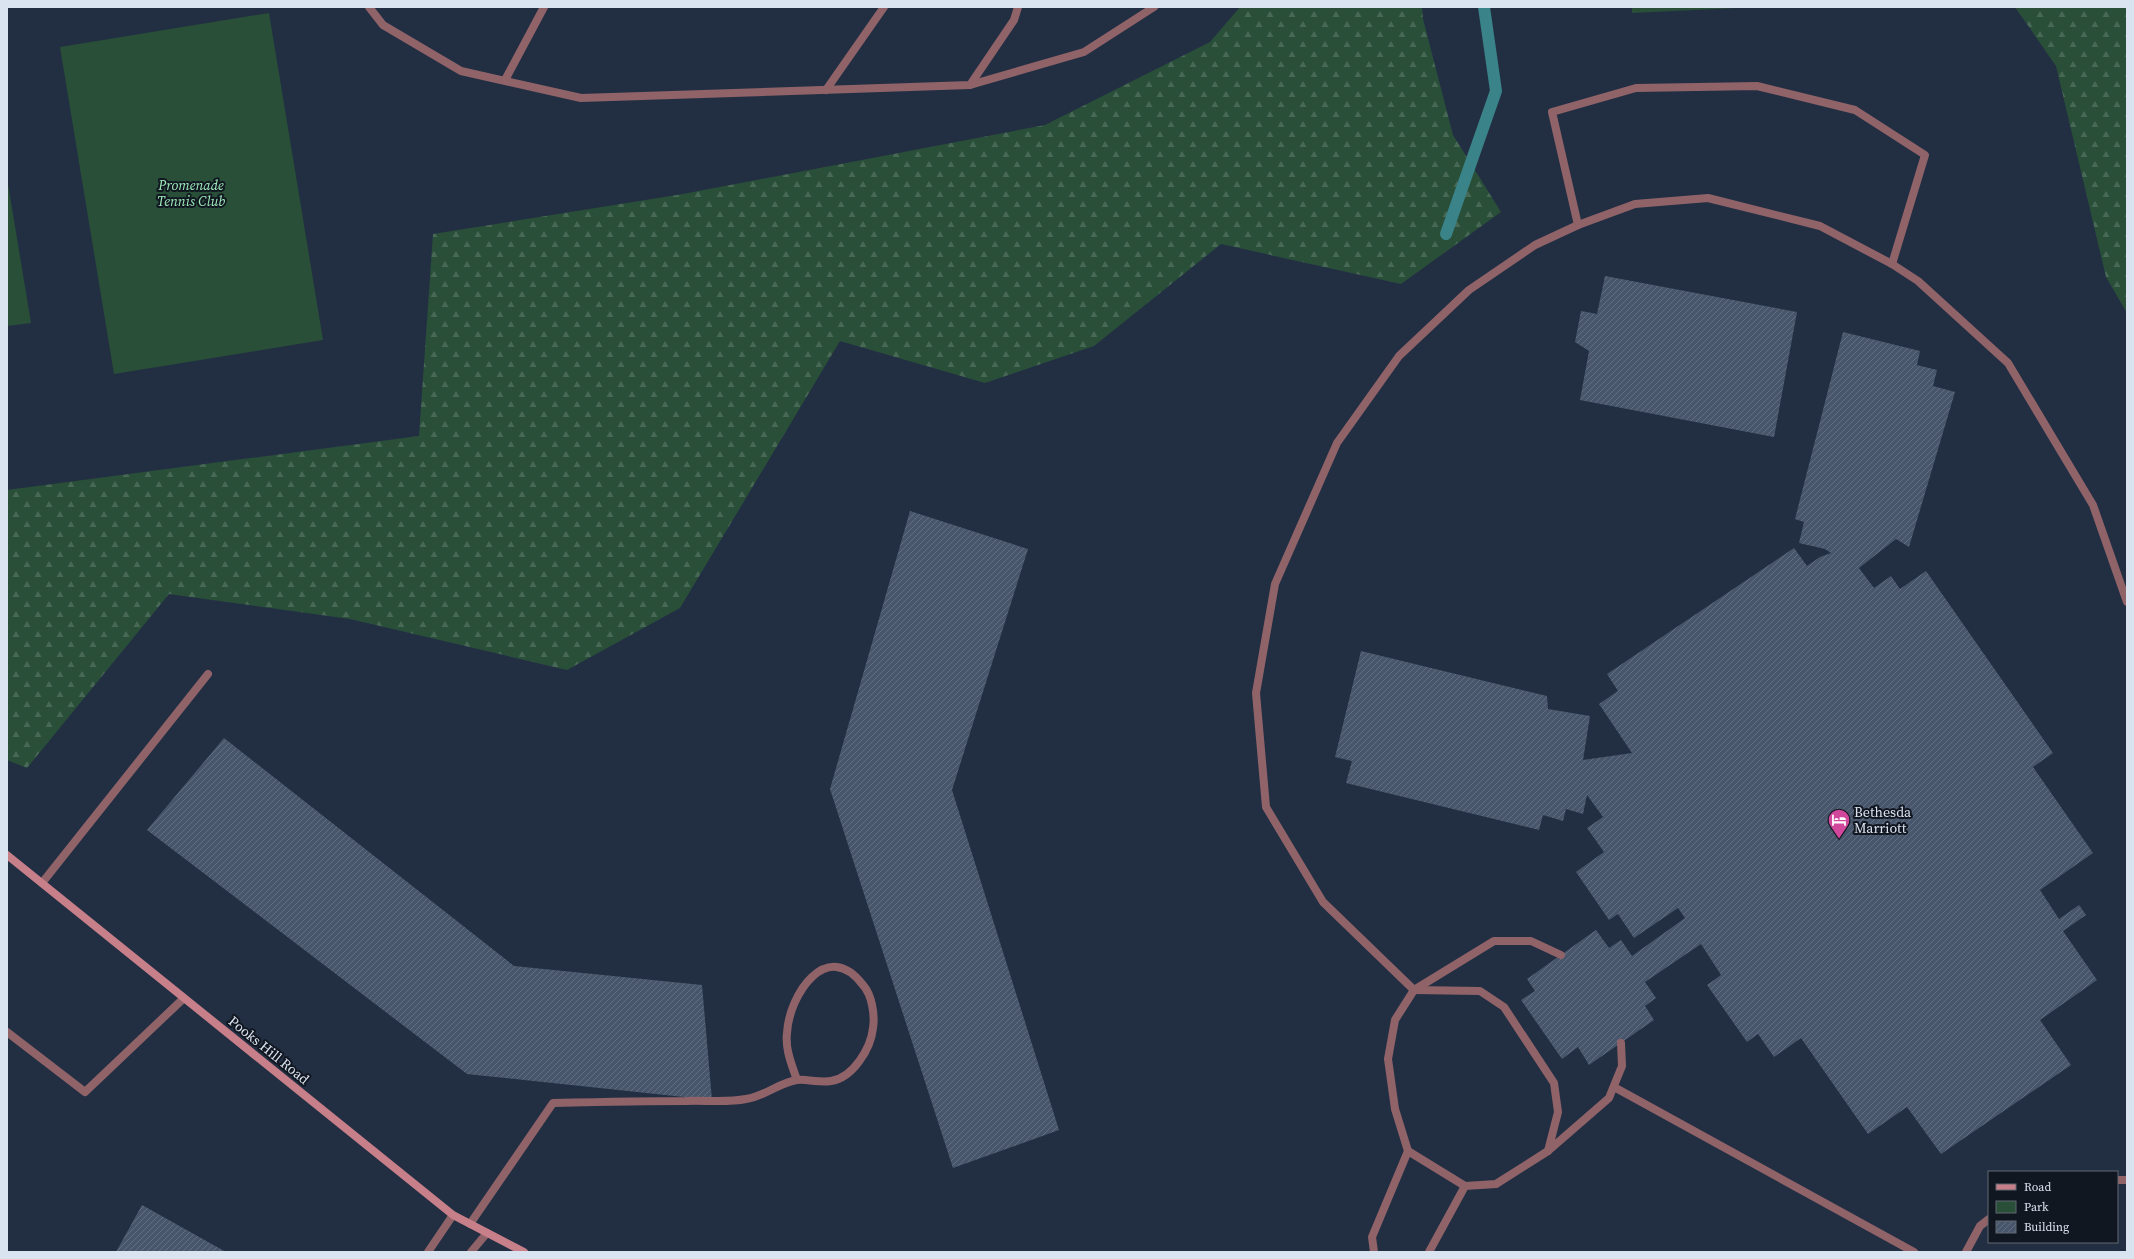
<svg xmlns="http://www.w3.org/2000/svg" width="2134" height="1259" viewBox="0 0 2134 1259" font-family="'Source Serif 4',serif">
<defs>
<pattern id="forest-firs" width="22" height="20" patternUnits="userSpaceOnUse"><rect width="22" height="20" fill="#294f38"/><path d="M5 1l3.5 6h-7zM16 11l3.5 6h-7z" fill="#476855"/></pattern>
<pattern id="building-hatch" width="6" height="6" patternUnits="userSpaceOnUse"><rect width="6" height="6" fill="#48566c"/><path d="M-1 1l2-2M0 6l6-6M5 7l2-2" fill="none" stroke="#626e81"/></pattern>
</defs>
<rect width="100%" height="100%" fill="#222f43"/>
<g fill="url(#forest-firs)">
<polygon points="1240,7 1422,7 1423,19 1453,135 1501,212 1401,284 1221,244 1094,346 985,383 840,341 680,608 567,670 350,619 169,594 27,768 7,760 7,490 419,436 433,234 683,194 1045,125 1210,42"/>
<polygon points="2015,7 2127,7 2127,313 2106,277 2056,66"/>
</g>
<g fill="#294f38">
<polygon points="1632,7 1759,7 1632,13"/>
<polygon points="269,13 323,340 114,374 60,47"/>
<polygon points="7,178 31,323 7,326"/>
</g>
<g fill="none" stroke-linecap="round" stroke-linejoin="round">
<polyline stroke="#3a8388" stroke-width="12" points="1446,234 1496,91 1484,7"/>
</g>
<g fill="url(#building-hatch)">
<polygon points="1605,276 1797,312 1774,437 1580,400 1589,351 1575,342 1581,311 1597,314"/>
<polygon points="1843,332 1920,351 1917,365 1937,370 1933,386 1955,392 1909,547 1896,539 1859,568 1874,588 1891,576 1900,589 1926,571 2053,753 2033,767 2093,853 2040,890 2059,919 2079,905 2086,915 2063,931 2097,980 2040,1020 2071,1065 1941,1154 1907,1107 1868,1134 1801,1038 1774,1057 1758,1034 1747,1042 1707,985 1721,975 1701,944 1645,982 1656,998 1645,1006 1654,1020 1589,1065 1578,1047 1562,1059 1521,1000 1535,991 1527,979 1596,930 1609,948 1621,940 1632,956 1685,918 1678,908 1634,938 1618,914 1609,920 1576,872 1604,852 1587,828 1603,817 1587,795 1583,814 1566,809 1563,821 1543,815 1539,830 1346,783 1352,761 1335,757 1361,651 1547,696 1548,709 1590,716 1583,760 1632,753 1599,704 1618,691 1607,674 1794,548 1807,566 1820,557 1831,553 1825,549 1799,543 1804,522 1795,519"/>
<polygon points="910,511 1028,549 952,790 1059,1130 953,1168 830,789"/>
<polygon points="224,738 514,966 702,985 712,1100 467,1074 147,830"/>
<polygon points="142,1205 226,1252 116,1252"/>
</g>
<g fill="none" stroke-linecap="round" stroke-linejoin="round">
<g stroke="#906369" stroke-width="8">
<polyline points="369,7 383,25 461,71 581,98 970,85 1014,20 1018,7"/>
<polyline points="505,80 544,7"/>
<polyline points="970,85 1084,52 1154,7"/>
<polyline points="826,90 884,7"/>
<polyline points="1578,225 1552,112 1636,88 1757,86 1855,110 1925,155 1892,264"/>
<polyline points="42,883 208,674"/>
<polyline points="1561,955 1531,941 1494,941 1414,990 1395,1020 1388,1059 1395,1109 1408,1151 1465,1186 1496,1184 1548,1151 1609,1098 1622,1066 1621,1043"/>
<polyline points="7,1032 85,1092 184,998"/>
<polyline points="1614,1087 1914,1252"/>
<polyline points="1548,1151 1558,1112 1554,1083 1504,1007 1480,991 1414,990 1323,902 1266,807 1256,693 1275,584 1337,443 1399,356 1469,290 1535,245 1578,225 1635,204 1708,198 1820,226 1892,264 1918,281 2008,363 2093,505 2127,602"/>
<polyline points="2117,1180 2127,1180"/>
<path d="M470 1224 553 1103C597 1102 642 1101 686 1101 705 1100 727 1103 746 1099 764 1097 780 1082 797 1080 808 1079 819 1083 831 1081 853 1078 871 1048 873 1028 875 1015 872 995 863 985 827 937 789 995 787 1033 785 1050 792 1065 797 1080"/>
<polyline points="428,1252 453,1215"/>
<polyline points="471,1252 487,1233"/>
<polyline points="1374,1252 1372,1237 1408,1151"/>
<polyline points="1429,1252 1465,1186"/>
<polyline points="1966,1252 1980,1226 1989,1219"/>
</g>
<polyline stroke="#c77f89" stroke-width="8" points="7,855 453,1215 524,1252"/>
</g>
<defs>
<g id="hotel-pin" transform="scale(1.15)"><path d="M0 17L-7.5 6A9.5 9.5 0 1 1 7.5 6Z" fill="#d1479c" stroke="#111720"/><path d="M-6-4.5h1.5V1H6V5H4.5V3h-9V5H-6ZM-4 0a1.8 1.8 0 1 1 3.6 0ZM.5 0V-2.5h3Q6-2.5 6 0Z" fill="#fff"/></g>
</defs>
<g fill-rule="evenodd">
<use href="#hotel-pin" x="1839" y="820"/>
</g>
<g text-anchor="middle" stroke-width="4" stroke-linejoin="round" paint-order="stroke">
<g font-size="14" font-style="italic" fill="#9eebba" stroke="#111720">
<text x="191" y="190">Promenade<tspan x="191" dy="16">Tennis Club</tspan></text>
</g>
<g font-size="14" fill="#dae3f0" stroke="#111720" text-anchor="start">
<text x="1854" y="817">Bethesda<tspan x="1854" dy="16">Marriott</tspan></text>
</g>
<g font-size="14" fill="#dae3f0" stroke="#111720">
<text transform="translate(269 1050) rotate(39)" y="5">Pooks Hill Road</text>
</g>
</g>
<rect width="2134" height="1259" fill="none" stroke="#dae3f0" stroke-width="16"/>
<rect x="1988" y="1171" width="130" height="72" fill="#111720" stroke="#616973"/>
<rect x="1996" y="1184" width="20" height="6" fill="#c77f89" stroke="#616973"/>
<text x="2024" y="1191" font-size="12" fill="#dae3f0">Road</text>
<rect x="1996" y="1201" width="20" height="12" fill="#294f38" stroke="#616973"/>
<text x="2024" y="1211" font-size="12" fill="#dae3f0">Park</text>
<rect x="1996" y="1221" width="20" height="12" fill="url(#building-hatch)" stroke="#616973"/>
<text x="2024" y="1231" font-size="12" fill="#dae3f0">Building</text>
</svg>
